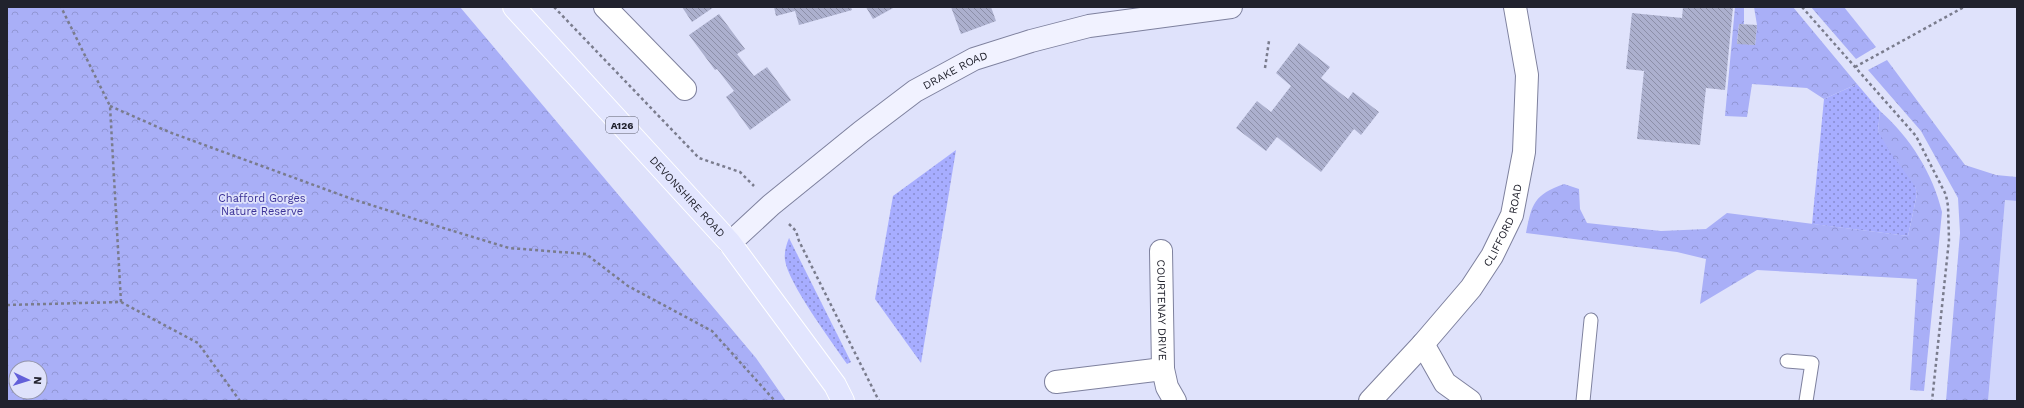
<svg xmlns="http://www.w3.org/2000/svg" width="2024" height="408" viewBox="0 0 2024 408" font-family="'Work Sans',sans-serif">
<defs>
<pattern id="grass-dots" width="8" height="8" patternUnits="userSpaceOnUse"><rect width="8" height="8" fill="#a7adff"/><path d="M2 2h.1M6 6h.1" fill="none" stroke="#888ccf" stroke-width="1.8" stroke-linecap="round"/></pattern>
<pattern id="forest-crowns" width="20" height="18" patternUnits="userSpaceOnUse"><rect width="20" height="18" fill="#a9aff7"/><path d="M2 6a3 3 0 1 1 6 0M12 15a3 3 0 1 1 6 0" fill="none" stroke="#9196d4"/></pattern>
<pattern id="building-back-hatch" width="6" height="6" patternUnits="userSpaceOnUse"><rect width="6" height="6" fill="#acb0ce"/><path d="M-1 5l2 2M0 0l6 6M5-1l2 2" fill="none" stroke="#8c8fa8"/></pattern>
</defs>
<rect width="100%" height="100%" fill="#dfe2fb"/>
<polygon fill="#d1d6fc" points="2005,200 2017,201 2017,401 1988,401"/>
<g fill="url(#grass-dots)">
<polygon points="1857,84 1880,111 1878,131 1915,185 1917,194 1908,236 1812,224 1824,99"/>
<polygon points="956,150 921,363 875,299 893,196"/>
<path d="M789 238 851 362 847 364C832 342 788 283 785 260 784 253 786 245 789 238Z"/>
</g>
<g fill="url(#forest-crowns)" fill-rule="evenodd">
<path d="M7 7H460L756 358 786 401H7ZM16 368H40V392H16Z"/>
<polygon points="1735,7 1744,7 1744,24 1739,24 1737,43 1755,45 1757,25 1754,7 1793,7 1857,84 1824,99 1807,88 1752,84 1747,117 1725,116"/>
<polygon points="1811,7 1844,7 1876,47 1856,59"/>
<polygon points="1887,60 1965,165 1996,175 2017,177 2017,201 2005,200 1988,401 1946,401 1960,233 1958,198 1921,131 1868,70"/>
<path d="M1880 111C1910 137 1933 174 1942 212L1924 391 1910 390 1917 279 1757 270 1700 304 1706 259 1677 252 1526 233C1532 203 1534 195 1564 184L1579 189 1580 209 1587 223 1661 231 1706 229 1727 213 1908 236 1917 194 1915 186 1890 152 1878 131Z"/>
</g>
<g fill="url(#building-back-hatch)">
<polygon points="682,7 714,7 692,22"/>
<polygon points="774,7 851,7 852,10 799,25 795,11 776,16"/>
<polygon points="866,7 895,7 873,19"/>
<polygon points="951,7 991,7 996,21 961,34"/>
<polygon points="1683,7 1733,7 1725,90 1706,88 1700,145 1637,139 1644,71 1626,69 1632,13 1682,18"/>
<polygon points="719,14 745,49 737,54 754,76 767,67 791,100 750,130 726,97 734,91 717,69 715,70 689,35"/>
<polygon points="1739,24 1757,25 1755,45 1737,44"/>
<polygon points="1299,43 1330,67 1321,78 1348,99 1353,92 1379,112 1361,135 1354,129 1321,172 1277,137 1266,151 1236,128 1257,101 1271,112 1291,86 1276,73"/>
</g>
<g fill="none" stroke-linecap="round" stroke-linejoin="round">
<g stroke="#7e819e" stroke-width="15">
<g id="lane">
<polyline points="1787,361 1812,363 1806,401"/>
<polyline points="1583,401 1591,320"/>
</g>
</g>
<g stroke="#7e819e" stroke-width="24">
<g id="street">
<polyline points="605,7 685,89"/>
<path id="s1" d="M1161 251 1163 369 1167 387 1175 401"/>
<polyline points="1423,344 1445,383 1470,401"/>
<polyline points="1056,382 1163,369"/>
<path id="s2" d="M1370 401 1423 344 1471 288 1492 256 1512 215 1524 152 1527 75 1515 7"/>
</g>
</g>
<g stroke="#7e819e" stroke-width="24">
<g id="secondary">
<path id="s3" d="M730 243 771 205 861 132 915 91 974 59 1031 41 1089 26 1231 7"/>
</g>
</g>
<g stroke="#fff" stroke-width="24">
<g id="primary">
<path id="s4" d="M514 7 730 243 835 385 843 401"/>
</g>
</g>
<g stroke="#7a7c8d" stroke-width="2.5" stroke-dasharray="3 3" stroke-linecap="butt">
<polyline points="554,7 699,158 740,172 754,186"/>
<polyline points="1802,7 1916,136 1946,195 1948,206 1949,240 1932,401"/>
<polyline points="1855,67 1964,7"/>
<polyline points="1265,68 1269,41"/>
<polyline points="110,106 169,132 352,199 437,226 509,248 586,254 628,286 712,331 775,401"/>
<polyline points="789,224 796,231 799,241 879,401"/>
<polyline points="121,302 198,343 240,401"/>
<polyline points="7,305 121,302 110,106 61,7"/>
</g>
<use href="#lane" stroke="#fff" stroke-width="13"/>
<use href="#street" stroke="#fff" stroke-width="22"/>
<use href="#secondary" stroke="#f1f2ff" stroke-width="22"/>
<use href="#primary" stroke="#e2e5fe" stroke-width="22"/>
</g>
<g text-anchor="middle" stroke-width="3.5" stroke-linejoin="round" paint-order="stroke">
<rect fill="#dfe2fb" stroke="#5a5c6b" stroke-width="1" x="606" y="117" width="32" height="16" rx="3"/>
<g font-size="10" font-weight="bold" fill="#21222d">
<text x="622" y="129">A126</text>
</g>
<g font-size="11" fill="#21222d" stroke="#dfe2fb">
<text dy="4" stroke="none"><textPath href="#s3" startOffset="285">DRAKE ROAD</textPath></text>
<text dy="4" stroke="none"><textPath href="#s4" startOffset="257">DEVONSHIRE ROAD</textPath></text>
<text dy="4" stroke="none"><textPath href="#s2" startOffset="223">CLIFFORD ROAD</textPath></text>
<text dy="4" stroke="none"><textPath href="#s1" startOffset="59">COURTENAY DRIVE</textPath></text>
</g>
<g font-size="11" fill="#3b3297" stroke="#dfe2fb">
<text x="262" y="202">Chafford Gorges<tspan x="262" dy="13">Nature Reserve</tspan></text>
</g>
</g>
<rect width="2024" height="408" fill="none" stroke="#21222d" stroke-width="16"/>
<g transform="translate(28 380) rotate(94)"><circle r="19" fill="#dfe2fb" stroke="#9395a9"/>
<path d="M0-3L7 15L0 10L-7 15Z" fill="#6360d9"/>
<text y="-6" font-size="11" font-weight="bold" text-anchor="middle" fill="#21222d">N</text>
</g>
</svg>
